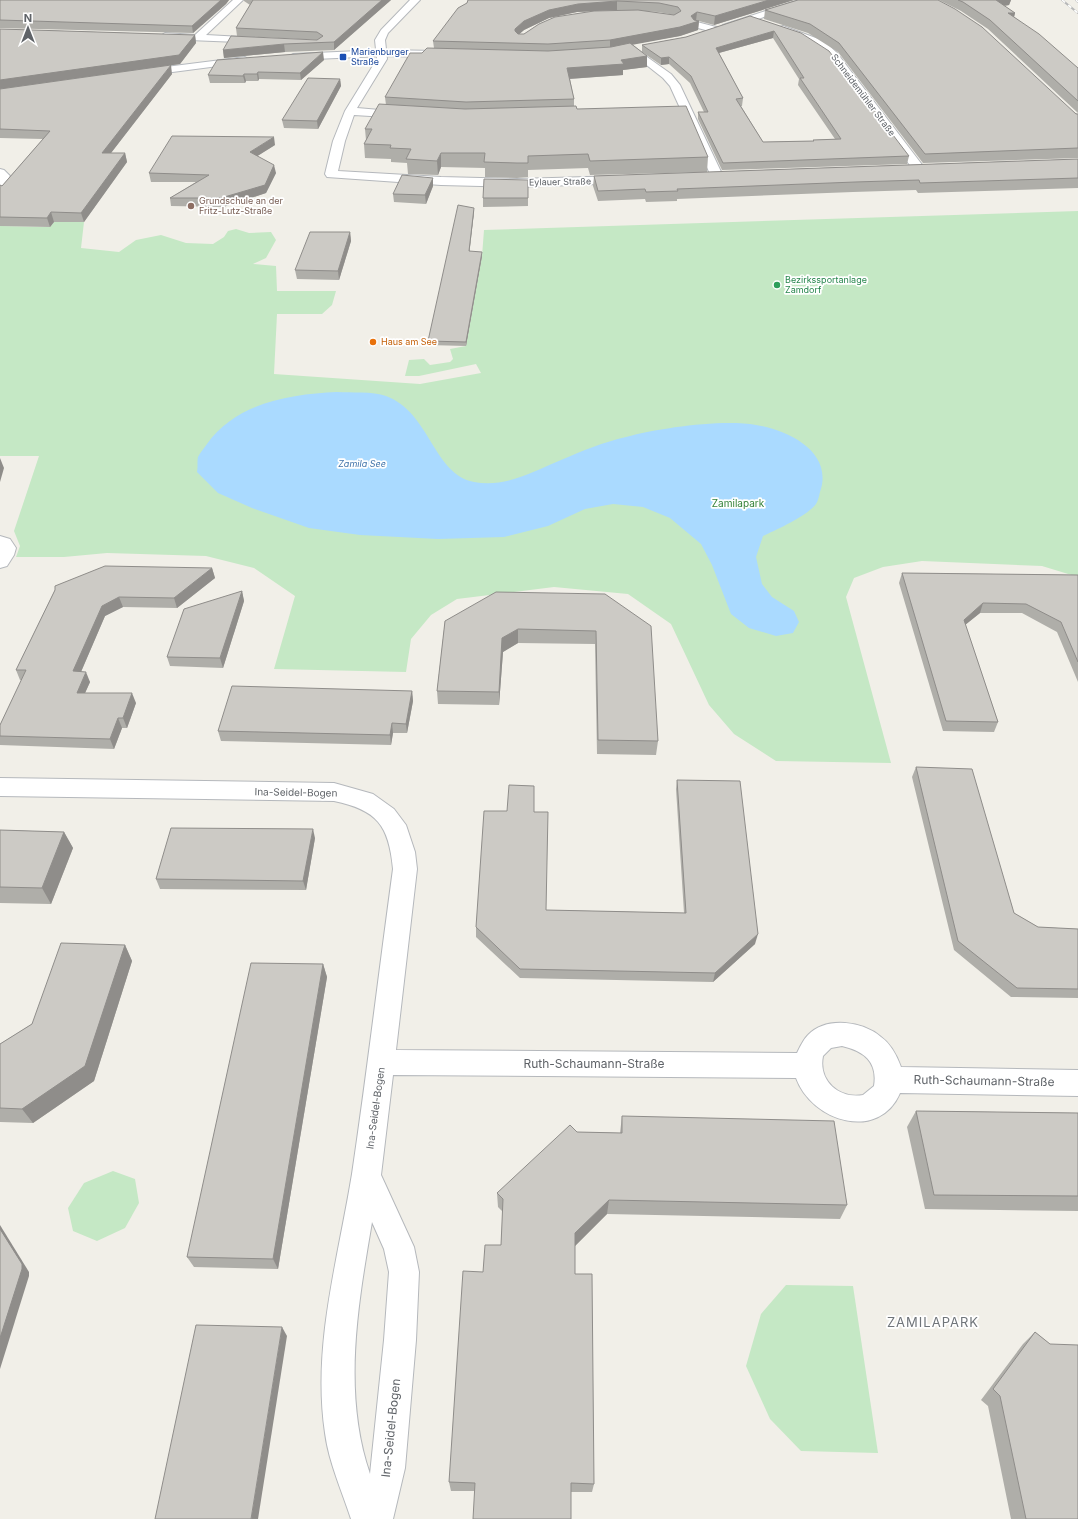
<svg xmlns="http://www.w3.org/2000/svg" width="1078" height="1519" viewBox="0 0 1078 1519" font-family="Inter,sans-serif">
<rect width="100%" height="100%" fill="#f1efe8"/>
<g fill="#c5e8c5">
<polygon points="1078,211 1078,577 1042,566 922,561 883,567 854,578 846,597 891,763 776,761 734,734 709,705 671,624 628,594 554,587 457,599 431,615 411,639 406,672 274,669 295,596 254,568 206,556 107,553 64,557 16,557 20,546 14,531 39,456 0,456 0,226 50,227 54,222 84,222 81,248 119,252 136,240 161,235 186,243 213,244 224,237 228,231 236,229 249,233 271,232 276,240 266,258 253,264 276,266 277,291 336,291 332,305 322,314 277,314 274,374 420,384 481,373 476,364 419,376 405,376 409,360 424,359 430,365 450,362 453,359 450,349 466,346 482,256 484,230"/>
<polygon points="113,1171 135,1179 139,1203 125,1228 97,1241 73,1231 68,1208 84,1183"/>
<polygon points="786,1285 853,1286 878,1453 801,1451 770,1419 746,1366 761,1314"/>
</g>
<path fill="#aadaff" d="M337 392C350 393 373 391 386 396 430 412 433 474 474 482 506 488 534 471 561 460 582 451 604 442 626 437 660 428 722 419 756 425 788 430 834 452 820 492 819 496 818 501 816 504 807 516 776 530 763 536L756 557 762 584 772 597 794 611 799 622 793 633 776 636 749 628 731 614 712 565 701 544 670 518 643 507 613 504 585 509 548 526 504 537 438 539 360 535 309 528 252 508 218 493 197 472C198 468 197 461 198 457 200 453 204 448 207 444 236 403 290 394 337 392Z"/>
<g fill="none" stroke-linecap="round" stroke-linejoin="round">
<g stroke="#b5b8bc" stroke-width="2">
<g id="street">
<polygon points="233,0 243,0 206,35 259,38 262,39 264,41 262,43 165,39 160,36 165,33 195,35"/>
<polygon points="410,0 420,0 388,33 385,40 387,59 357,108 403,112 408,115 403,118 354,115 345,141 338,171 441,177 517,179 623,176 629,180 627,183 517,187 441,185 327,177 325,174 333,141 345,111 377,59 375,40 381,30"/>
<polygon points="697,22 720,28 722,30 717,33 694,27 692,25"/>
<polygon points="783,26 824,41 837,53 923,166 925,169 923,172 915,172 829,57 818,45 780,31 780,27"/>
<polygon points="633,47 671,74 680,85 723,176 721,179 717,180 711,176 670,86 663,78 630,52 628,50 630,48"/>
<polygon points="0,169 4,170 10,176 4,185 0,186"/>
<polygon points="0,536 10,539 16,548 14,555 7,566 0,568"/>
<path d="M0 778 334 783 373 794 394 809 406 825 415 852 417 869 396 1050 797 1053C800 1047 803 1040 808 1035 826 1016 863 1021 881 1037 891 1044 897 1056 901 1067L1078 1070V1096L900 1093C879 1142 812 1122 796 1078L393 1075 381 1175 414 1247 419 1272 416 1340 405 1468 393 1519H351C342 1491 329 1463 325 1433 312 1346 338 1260 352 1174 367 1073 379 971 393 869 389 825 377 810 334 801L0 796ZM842 1046C864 1051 878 1062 874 1086L863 1095C839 1099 818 1081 823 1056L831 1048ZM372 1222 384 1249 389 1272 384 1340 370 1474C342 1393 358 1304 372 1222Z"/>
</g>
</g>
<g stroke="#b6babf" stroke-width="2">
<g id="secondary">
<polygon points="799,0 813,0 729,29 723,29 721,27 723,25"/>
<polygon points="381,50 439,51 444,54 439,57 381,56 293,60 288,57 293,54"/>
<polygon points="245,57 250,60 249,62 142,76 137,73 142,70"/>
</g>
</g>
<use href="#street" fill="#fff" fill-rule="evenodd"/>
<use href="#secondary" fill="#fff" fill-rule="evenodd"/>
<g stroke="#b6b7b8" stroke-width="2">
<g id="rail">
<polyline points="1062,0 1078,13"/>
<polyline points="1076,0 1078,2"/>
</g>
</g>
<use href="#rail" stroke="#fff" stroke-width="1.5" stroke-dasharray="4" stroke-linecap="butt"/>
</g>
<g fill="#afaea9" fill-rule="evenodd">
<polygon points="0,0 229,0 226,4 193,33 0,28"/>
<polygon points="244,0 391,0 334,50 285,52 224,58 223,50 317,40 318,40 237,36 236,28 250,5 244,1"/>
<path d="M468 0H794L714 25 699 21 698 30 680 36 632 44 647 56V67L623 70V75L570 79 574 99V106L577 109 708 157 707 172 590 175 588 168 528 170V177L517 178 485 177V168L441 167 438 175 408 174 407 163 391 162V159L365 158 364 144 366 140 365 129 386 105 385 97 422 53 434 48 433 41 467 3ZM617 10H633L595 11ZM594 11 524 34H519L524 30 549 18 577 12ZM643 11 658 12 675 15Z"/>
<polygon points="797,0 1078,114 1078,158 923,163 838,52 808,33 764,19 765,10"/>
<polygon points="939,0 1011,0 1009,5 1005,6 1015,13 1014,17 1078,68 1078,113 988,29 961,11"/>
<path d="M750 16 801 33 909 156 907 164 722 170 698 119V112H704L690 83 669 64 661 65 642 52V45L686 37ZM773 38 799 79 798 85 835 139 813 140V141L763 142 741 106H742L743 98 719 53Z"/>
<polygon points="0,29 195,35 196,43 180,64 50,82 172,74 111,153 125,153 127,162 84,222 54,222 50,227 0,226 0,185 2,186 43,139 0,138"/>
<polygon points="324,60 301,80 259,79 258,81 246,81 245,83 210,83 208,75"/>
<polygon points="340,79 341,86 318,129 284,128 282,120"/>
<polygon points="275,145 257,156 276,173 266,193 223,207 171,206 170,198 196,182 151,182 149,173"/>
<polygon points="1078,159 1078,188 918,193 916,190 853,192 677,199 677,201 646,202 645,199 598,201 593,186 594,176"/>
<polygon points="433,178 433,186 426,204 394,202 393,194"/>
<polygon points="528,180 528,206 483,207 483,198"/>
<polygon points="474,208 474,212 469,251 482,256 466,346 428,345 428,341"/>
<polygon points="350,232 351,241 339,280 297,279 295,270"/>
<polygon points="212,568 215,578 177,608 123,607 105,616 81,672 90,682 85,693 136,703 127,728 122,728 114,749 0,745 0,725 22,680 20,680 16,670 55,590"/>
<polygon points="902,573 1078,575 1078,682 1057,632 1022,613 980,613 965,625 998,722 994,732 943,731 899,583"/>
<polygon points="242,591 244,601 223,668 170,666 167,657"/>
<polygon points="605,594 658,741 656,755 597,754 595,644 518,643 503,652 499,705 438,704 437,691 445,621"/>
<polygon points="412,691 413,701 407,733 393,733 391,745 221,741 218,731"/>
<polygon points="916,767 1014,913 1038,927 1078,929 1078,998 1011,997 954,950 912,777"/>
<polygon points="677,780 755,944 713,982 520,978 476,937 476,927 507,811 534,786 534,812 546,910 684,913 676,789"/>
<polygon points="0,830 64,832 73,848 51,904 0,903"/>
<polygon points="315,838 306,890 160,889 156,879"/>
<polygon points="125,945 132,961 94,1081 33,1123 0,1122 0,1044 32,1024"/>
<polygon points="323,964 327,977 278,1269 194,1267 187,1257"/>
<polygon points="916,1111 1078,1113 1078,1211 925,1209 907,1127"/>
<polygon points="622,1116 847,1205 840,1219 607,1214 575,1246 575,1274 594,1484 592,1492 571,1492 474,1491 451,1491 449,1482 483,1272 501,1245 503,1212 498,1207 497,1193 577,1132 620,1133"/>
<polygon points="1035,1332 1050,1344 1078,1519 1011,1519 988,1406 981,1400 1023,1344"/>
</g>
<g fill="#8f8d8a">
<polygon points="221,0 229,0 226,4 193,33 192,26"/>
<polygon points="382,0 391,0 334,50 334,42"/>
<polygon points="769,0 794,0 714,25 715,16"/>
<polygon points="995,0 1011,0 1009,5 993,7"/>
<polygon points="617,1 617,10 577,12 549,18 524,30 515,38 515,29 524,21 549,10 578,4"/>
<polygon points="697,12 696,21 699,21 698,30 680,36 610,49 610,40 691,16"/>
<polygon points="1008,13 1015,13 1013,21"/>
<polygon points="774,31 773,38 715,54 716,48"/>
<polygon points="195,35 196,43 180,64 0,89 0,80"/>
<polygon points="284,44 285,52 224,58 223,50"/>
<polygon points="323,52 324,60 301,80 300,73"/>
<polygon points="647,56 647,67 623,70 623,75 567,79 567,68"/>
<polygon points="669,57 669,64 661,65 661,58"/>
<polygon points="171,65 172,74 104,162 102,153"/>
<polygon points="258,72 259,79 258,81 257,74"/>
<polygon points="244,74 246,81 245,83 243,76"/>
<polygon points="340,79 341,86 318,129 317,121"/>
<polygon points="274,137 275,145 251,160 250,152"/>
<polygon points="125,153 127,162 84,222 81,213"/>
<polygon points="441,153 441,167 438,175 437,161"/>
<polygon points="274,165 276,173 266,193 223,207 221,198"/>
<polygon points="433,178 433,186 426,204 425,195"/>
<polygon points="474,208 474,212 469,256 469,251"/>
<polygon points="51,212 54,222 50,227 47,218"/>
<polygon points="350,232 351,241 339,280 338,271"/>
<polygon points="482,252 482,256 466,346 466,342"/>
<polygon points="0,458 4,468 0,482"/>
<polygon points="212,568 215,578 177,608 174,598"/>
<polygon points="242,591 244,601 223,668 220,658"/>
<polygon points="119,597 123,607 105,616 77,681 73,671 102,606"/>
<polygon points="983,603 980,613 960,629 964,620"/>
<polygon points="518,629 518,643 503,652 499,705 499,692 502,638"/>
<polygon points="86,672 90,682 81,702 77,693"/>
<polygon points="412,691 413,701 407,733 406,724"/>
<polygon points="132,693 136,703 127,728 123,718"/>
<polygon points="118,718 122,728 114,749 110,739"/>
<polygon points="392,723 393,733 391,745 390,735"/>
<polygon points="313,829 315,838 306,890 303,881"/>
<polygon points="64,832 73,848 51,904 42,888"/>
<polygon points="758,934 755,944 713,982 715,973"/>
<polygon points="125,945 132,961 94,1081 33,1123 22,1109"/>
<polygon points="323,964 327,977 278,1269 273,1259"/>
<polygon points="609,1200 607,1214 574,1247 575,1233"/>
<polygon points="0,1225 29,1272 29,1276 0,1369"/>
<polygon points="282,1327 287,1336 258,1519 251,1519"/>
</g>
<g fill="#cccac5" stroke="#8f8d8a" fill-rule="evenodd">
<polygon points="0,0 221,0 192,26 0,20"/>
<polygon points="253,0 382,0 334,42 284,44 223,50 231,36 317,40 323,36 317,32 236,28"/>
<path d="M468 0H769L715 16 697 12 691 16 694 20 699 21 680 27 610 40 548 44 433 41 458 8 467 3ZM617 1 659 3 678 7 681 11 674 15 638 10 594 11 555 17 539 24 524 34H518L515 31V29L524 21 549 10 578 4Z"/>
<polygon points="798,0 938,0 955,9 982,27 1076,114 1078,114 1078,148 925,154 839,43 810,24 765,10"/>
<polygon points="958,0 996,0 1015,13 1008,13 1039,34 1078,68 1078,101 990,20 963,2"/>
<path d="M750 16 801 33 829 51 909 156 723 163 698 112H708L691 76 669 57 661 58 642 45 686 37ZM774 31 804 78H800L841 139 813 140 814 141 763 142 736 99 743 98 716 48Z"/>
<polygon points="0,29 195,35 179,55 0,80"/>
<polygon points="630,43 647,56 621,60 624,64 567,68 574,99 466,102 385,97 410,53 422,53 427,48 548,51 611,47"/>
<polygon points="323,52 300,73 258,72 257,74 244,74 243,76 208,75 217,60"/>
<polygon points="171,65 102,153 125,153 81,213 51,212 47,218 0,217 0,185 2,186 50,131 0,129 0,89"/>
<polygon points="308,78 340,79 317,121 282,120"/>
<polygon points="379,104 465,109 576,106 577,109 686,106 708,157 590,161 588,154 528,156 528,163 517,163 484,162 485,153 441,153 437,161 406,159 411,149 390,148 391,145 364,144 372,129 365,129"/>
<polygon points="172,136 274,137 250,152 274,165 265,185 221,198 170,198 209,175 149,173"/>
<polygon points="1078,159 1078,178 920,183 919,180 855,182 677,189 678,191 646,192 645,189 598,191 594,176"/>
<polygon points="402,175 433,178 425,195 393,194"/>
<polygon points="484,179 528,180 528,198 483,198"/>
<polygon points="458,205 474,208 469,251 482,252 466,342 428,341"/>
<polygon points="310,232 350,232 338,271 295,270"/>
<polygon points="105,566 212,568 174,598 119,597 102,606 73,671 86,672 77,693 132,693 123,718 118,718 110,739 0,736 0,725 26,670 16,670 55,590 55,586"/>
<polygon points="902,573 1078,575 1078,662 1061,622 1026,604 983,603 964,620 998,722 946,721"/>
<polygon points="242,591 220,658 167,657 184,609"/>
<polygon points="496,592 605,594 651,626 658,741 598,740 596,631 518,629 502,638 499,692 437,691 445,621"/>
<polygon points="232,686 412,691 406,724 392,723 390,735 218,731"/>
<polygon points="916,767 972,769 1014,913 1038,927 1078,929 1078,989 1017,988 958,941"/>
<polygon points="677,780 740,781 758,934 715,973 520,969 476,927 484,811 507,811 509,785 534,786 534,812 548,812 546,910 686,913"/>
<polygon points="171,828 313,829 303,881 156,879"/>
<polygon points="0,830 64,832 42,888 0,887"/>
<polygon points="61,943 125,945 85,1066 22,1109 0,1108 0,1044 32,1024"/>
<polygon points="251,963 323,964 273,1259 187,1257"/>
<polygon points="916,1111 1078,1113 1078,1196 934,1195"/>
<polygon points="622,1116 834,1121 847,1205 609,1200 575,1233 575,1274 592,1274 594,1484 571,1483 571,1519 473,1519 475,1483 449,1482 463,1271 483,1272 485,1245 501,1245 503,1199 497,1193 570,1125 577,1132 622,1133"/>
<polygon points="0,1229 22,1264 22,1269 0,1338"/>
<polygon points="196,1325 282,1327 251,1519 155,1519"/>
<polygon points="1035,1332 1050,1344 1078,1345 1078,1519 1026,1519 1000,1396 993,1389"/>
</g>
<rect fill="#1a4fb4" stroke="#fff" stroke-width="1.5" x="339" y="53" width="8" height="8" rx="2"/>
<circle fill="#8d6e63" stroke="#fff" stroke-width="1.5" cx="191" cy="206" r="4"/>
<circle fill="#2e9e5b" stroke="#fff" stroke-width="1.5" cx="777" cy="285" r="4"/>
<circle fill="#e8710a" stroke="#fff" stroke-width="1.5" cx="373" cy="342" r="4"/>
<g text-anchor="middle" stroke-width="3.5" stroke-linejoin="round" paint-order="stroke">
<g font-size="9" fill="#164399" stroke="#fff" text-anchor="start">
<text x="351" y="55">Marienburger<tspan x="351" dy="10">Straße</tspan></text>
</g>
<g font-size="9" fill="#5f6368" stroke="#fff">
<text transform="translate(863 95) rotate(53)" y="3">Schneidemühler Straße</text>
<text transform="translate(560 182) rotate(-1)" y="3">Eylauer Straße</text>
</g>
<g font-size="9" fill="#785e54" stroke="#fff" text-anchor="start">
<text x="199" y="204">Grundschule an der<tspan x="199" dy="10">Fritz-Lutz-Straße</tspan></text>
</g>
<g font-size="9" fill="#27864d" stroke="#fff" text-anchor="start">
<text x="785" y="283">Bezirkssportanlage<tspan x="785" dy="10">Zamdorf</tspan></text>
</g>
<g font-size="9" fill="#c56008" stroke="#fff" text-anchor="start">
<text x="381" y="345">Haus am See</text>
</g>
<g font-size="9" font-style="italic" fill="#4174aa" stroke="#fff">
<text x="362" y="467">Zamila See</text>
</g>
<g font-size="10" fill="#348238" stroke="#fff">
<text x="738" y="507">Zamilapark</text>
</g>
<g font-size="10" fill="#5f6368" stroke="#fff">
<text transform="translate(296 792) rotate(1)" y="4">Ina-Seidel-Bogen</text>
<text transform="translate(375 1108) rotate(-82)" y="4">Ina-Seidel-Bogen</text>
</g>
<g font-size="12" fill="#5f6368" stroke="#fff">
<text x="594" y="1068">Ruth-Schaumann-Straße</text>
<text transform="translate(984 1081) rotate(1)" y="4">Ruth-Schaumann-Straße</text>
<text transform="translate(391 1428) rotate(-84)" y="4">Ina-Seidel-Bogen</text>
</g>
<g font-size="13" letter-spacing="1" fill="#70757a" stroke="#fff">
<text x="933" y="1327">ZAMILAPARK</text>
</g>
</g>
<g transform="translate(28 28)" stroke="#ffffff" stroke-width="3" paint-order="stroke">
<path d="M0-3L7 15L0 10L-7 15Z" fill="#5f6368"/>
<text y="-6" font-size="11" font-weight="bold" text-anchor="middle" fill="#5f6368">N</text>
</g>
</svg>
